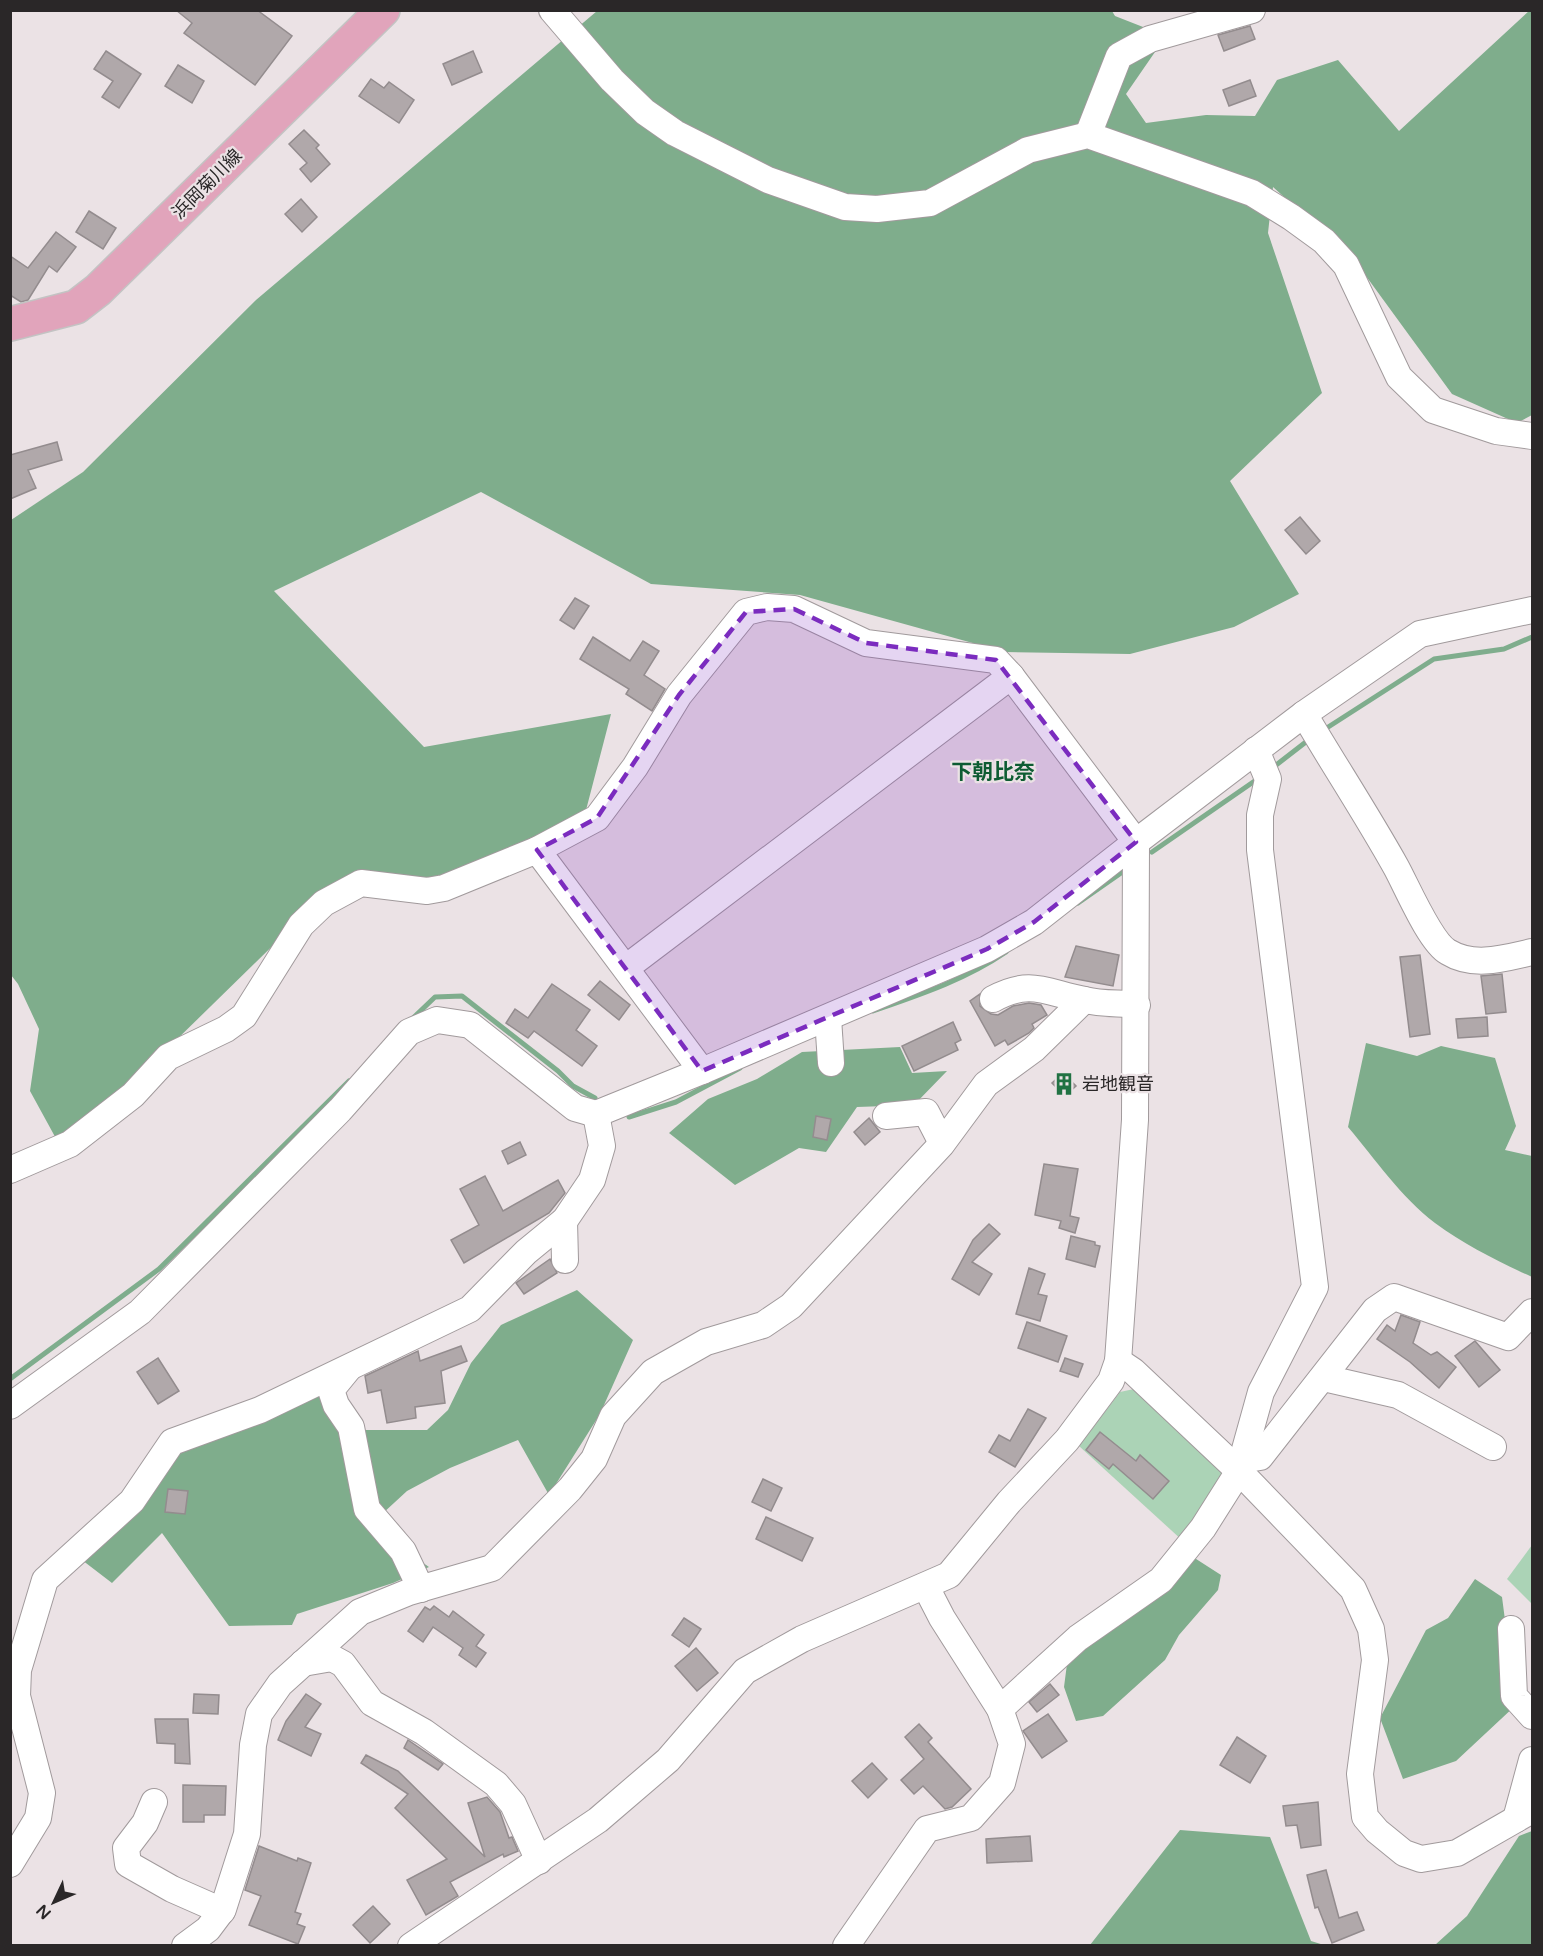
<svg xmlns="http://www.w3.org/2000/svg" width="1543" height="1956" viewBox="0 0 1543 1956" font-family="'Varela Round','Noto Sans JP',sans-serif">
<rect width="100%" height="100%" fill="#ebe2e5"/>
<g fill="#abd3b6">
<polygon points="1134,1389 1216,1460 1226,1475 1183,1541 1079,1446 1120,1392"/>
<polygon points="1532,1545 1532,1604 1507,1579"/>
</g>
<g fill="#7fad8c">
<polygon points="597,11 1112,11 1115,16 1166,36 1126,94 1146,123 1206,115 1255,116 1277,80 1338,60 1399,131 1529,11 1532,11 1532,415 1517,423 1452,394 1355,261 1273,187 1268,233 1322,393 1230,481 1299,594 1234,627 1130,654 1005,652 800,595 651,584 481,492 274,591 424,747 611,714 585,814 502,856 425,880 342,878 122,1093 59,1144 30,1091 39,1029 18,984 11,975 11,520 83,472 256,300"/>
<path d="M1366 1043 1417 1056 1441 1046 1495 1058 1516 1126 1505 1150 1532 1156V1277C1499 1262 1465 1245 1435 1223 1401 1197 1375 1159 1348 1127Z"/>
<polygon points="900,1047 912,1073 947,1071 914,1105 857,1107 826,1152 799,1148 735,1185 669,1133 708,1099 757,1079 802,1052"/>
<polygon points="577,1290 633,1340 600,1414 549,1495 518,1440 450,1468 407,1491 369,1526 429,1567 393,1583 297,1614 292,1625 229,1626 162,1533 112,1583 82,1560 165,1458 331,1382 357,1430 427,1430 448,1410 471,1363 501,1325"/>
<polygon points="1193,1557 1221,1575 1218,1590 1179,1635 1165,1660 1103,1716 1076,1721 1064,1687 1067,1664"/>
<polygon points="1475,1579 1502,1597 1516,1705 1456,1761 1403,1779 1380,1718 1426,1630 1448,1618"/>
<polygon points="1180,1830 1270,1837 1311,1941 1324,1945 1090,1945"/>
<polygon points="1532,1831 1532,1945 1435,1945 1467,1916 1519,1836"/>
</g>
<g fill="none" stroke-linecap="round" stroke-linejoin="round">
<g stroke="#7fad8d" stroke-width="5">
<polyline points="1322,731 1434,659 1504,649 1532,637"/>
<polyline points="1271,769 1311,738"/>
<polyline points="1152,852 1259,778"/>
<polyline points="1078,903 1121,873"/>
<path d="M873 1011C919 995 965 980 1006 952"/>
<polyline points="411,1020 435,997 462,996 558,1071 573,1086 595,1098"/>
<polyline points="629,1117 676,1102 740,1068"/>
<polyline points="10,1379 159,1269 349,1081"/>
</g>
</g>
<g fill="#b0a8aa" stroke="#938c8e" stroke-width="1.5">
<polygon points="176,10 257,10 292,36 255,85 184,33 192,23"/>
<polygon points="1250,26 1255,39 1224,51 1218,35"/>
<polygon points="106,51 141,74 119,108 102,97 113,81 94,69"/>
<polygon points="473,51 482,72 452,85 443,64"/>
<polygon points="178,65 204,81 192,103 165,86"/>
<polygon points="371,79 384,88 389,82 414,100 399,123 359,96"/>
<polygon points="1250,80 1256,96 1229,106 1223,90"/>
<polygon points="304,130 319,145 316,148 330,164 311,182 300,169 307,163 289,144"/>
<polygon points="301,199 317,217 302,232 285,214"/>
<polygon points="89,211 116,228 103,249 76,232"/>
<polygon points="56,232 76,247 57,272 49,266 28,300 21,302 10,295 10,256 28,268"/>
<polygon points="57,442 62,460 28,470 36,488 10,499 10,455"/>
<polygon points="1300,517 1320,541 1306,554 1285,530"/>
<polygon points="575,598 589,606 574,629 560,620"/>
<polygon points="593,637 630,661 643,641 659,651 644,675 665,689 652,711 626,694 629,689 580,659"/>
<polygon points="1076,946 1119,955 1113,986 1065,977"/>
<polygon points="1420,955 1430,1034 1410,1037 1400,957"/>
<polygon points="1502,974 1506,1012 1486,1014 1481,976"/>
<polygon points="600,981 630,1005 619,1020 588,995"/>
<polygon points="552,984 590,1010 576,1030 597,1046 582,1066 534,1031 528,1038 506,1023 515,1009 528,1018"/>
<polygon points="980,994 980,1006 991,1014 998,1015 1013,1006 1029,1003 1041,1005 1047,1015 1032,1024 1034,1028 1029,1033 1008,1045 1005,1040 995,1046 970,1001"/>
<polygon points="1487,1017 1488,1036 1458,1038 1456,1019"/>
<polygon points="953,1022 961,1040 955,1043 958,1050 914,1071 902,1046"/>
<polygon points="1063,1073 1076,1086 1065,1096 1052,1083"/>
<polygon points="816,1116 831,1119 827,1140 813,1137"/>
<polygon points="869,1118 880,1132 865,1145 854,1132"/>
<polygon points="520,1142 526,1155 508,1164 502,1151"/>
<polygon points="1044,1164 1078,1169 1070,1216 1079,1218 1075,1233 1059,1228 1061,1221 1035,1215"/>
<polygon points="485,1176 503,1211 558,1180 565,1193 549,1213 464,1263 451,1240 479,1225 460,1189"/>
<polygon points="989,1224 1000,1234 972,1262 992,1274 979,1295 952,1279 973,1240"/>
<polygon points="1071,1236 1095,1242 1095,1245 1100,1246 1095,1267 1066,1259"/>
<polygon points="550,1259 557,1273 524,1294 516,1283"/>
<polygon points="1029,1268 1045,1274 1038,1294 1047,1296 1040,1321 1016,1314"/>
<polygon points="1401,1315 1420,1322 1413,1343 1431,1355 1437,1352 1456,1367 1439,1388 1410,1362 1377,1339 1387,1325 1395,1331"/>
<polygon points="1027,1322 1067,1336 1058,1362 1018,1348"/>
<polygon points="1475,1341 1500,1370 1479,1387 1455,1356"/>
<polygon points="461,1346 467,1361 441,1371 445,1403 415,1407 416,1418 387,1423 381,1390 368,1393 365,1376 418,1351 420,1361"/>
<polygon points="158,1358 179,1391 158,1404 137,1372"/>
<polygon points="1065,1358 1083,1364 1078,1377 1060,1371"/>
<polygon points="1028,1409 1046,1418 1015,1467 989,1452 999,1435 1010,1441"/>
<polygon points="1100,1432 1136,1461 1140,1455 1169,1481 1153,1499 1113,1464 1109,1469 1086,1450"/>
<polygon points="763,1479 782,1488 771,1511 752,1502"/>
<polygon points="168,1489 188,1491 185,1514 165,1512"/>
<polygon points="766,1517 813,1538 802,1561 756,1539"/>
<polygon points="434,1606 449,1617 453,1611 484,1635 476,1646 486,1653 476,1667 459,1655 463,1648 433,1627 423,1642 408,1631 425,1607 430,1610"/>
<polygon points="684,1618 701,1629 689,1647 672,1635"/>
<polygon points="696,1648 718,1673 697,1691 675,1666"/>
<polygon points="1050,1684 1059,1695 1037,1712 1029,1702"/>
<polygon points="194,1694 219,1695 218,1714 193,1713"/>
<polygon points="306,1694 321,1704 305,1727 321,1734 311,1756 278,1740 286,1721"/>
<polygon points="1048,1714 1067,1741 1042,1758 1023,1731"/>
<polygon points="155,1719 188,1719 190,1764 175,1763 175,1744 157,1743"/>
<polygon points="919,1724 932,1738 928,1742 971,1789 952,1807 945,1809 923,1786 914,1794 901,1780 924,1759 905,1737"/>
<polygon points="1237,1737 1266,1756 1250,1783 1220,1765"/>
<polygon points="408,1740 443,1764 438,1770 404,1748"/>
<polygon points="366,1755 398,1771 485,1857 468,1803 487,1797 500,1812 509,1838 512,1837 518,1851 504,1857 503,1854 450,1882 458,1896 426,1915 407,1880 447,1859 395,1808 408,1794 361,1763"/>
<polygon points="872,1763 887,1779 868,1798 852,1781"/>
<polygon points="183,1785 226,1786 225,1815 204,1815 204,1822 183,1822"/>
<polygon points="1318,1802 1321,1845 1301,1848 1297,1825 1286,1826 1283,1806"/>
<polygon points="1030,1836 1032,1861 987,1863 986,1839"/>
<polygon points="259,1846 297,1861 298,1858 311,1863 295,1912 301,1914 297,1924 305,1927 298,1944 249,1925 261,1896 245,1890"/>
<polygon points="1326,1870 1339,1918 1357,1912 1364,1930 1332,1943 1318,1907 1315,1908 1307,1875"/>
<polygon points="373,1906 390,1924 370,1943 353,1925"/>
</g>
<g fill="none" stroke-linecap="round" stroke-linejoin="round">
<g stroke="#a19a9c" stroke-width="28">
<g id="minor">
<polyline points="552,10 612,80 645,112 675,133 768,180 845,207 877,209 930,203 1028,150 1088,135 1252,193 1291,217 1324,241 1346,265 1399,377 1433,410 1496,431 1532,436"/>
<polyline points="1088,135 1119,56 1150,39 1252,10"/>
<path d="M1304 714C1334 765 1367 815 1396 867 1407 887 1430 942 1448 952 1474 968 1505 958 1532 952"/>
<polyline points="537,850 597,818 635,767 679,695 746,612 767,607 794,609 866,643 996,660 1011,676"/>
<polyline points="627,967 1011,676 1136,842 1034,922 987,949 702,1071"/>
<path d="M993 999C1031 978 1047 993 1085 1000 1101 1004 1120 1003 1137 1005"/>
<polyline points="828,1018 831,1063"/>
<polyline points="886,1116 926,1112 942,1143"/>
<polyline points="10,1170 70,1144 133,1095 168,1057 226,1029 244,1016 301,925 324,903 361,883 427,891 444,888 537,850 702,1071 596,1114 575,1108 470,1025 437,1020 409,1032 340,1110 140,1312 10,1406"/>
<polyline points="564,1221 565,1260"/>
<polyline points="1118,1361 1133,1371 1239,1471 1353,1589 1371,1629 1375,1660 1360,1774 1365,1817 1377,1831 1404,1853 1421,1859 1457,1853 1532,1810"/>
<polyline points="349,1368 331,1390 336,1405 351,1427 367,1509 403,1551 421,1589"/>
<polyline points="1324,1378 1398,1395 1493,1447"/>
<polyline points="1242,1460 1260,1457 1375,1310 1394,1297 1508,1337 1532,1312"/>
<polyline points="1511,1629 1514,1696 1532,1716"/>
<polyline points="303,1663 332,1658 343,1664 372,1703 424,1732 496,1784 513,1804 539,1861"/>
<polyline points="1000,1709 1078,1638 1161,1580 1203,1528 1239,1471 1261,1392 1315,1287 1260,850 1260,815 1268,779 1256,750"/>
<polyline points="154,1802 145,1823 126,1848 128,1864 172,1889 222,1911"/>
<polyline points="1516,1819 1532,1760"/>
<polyline points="10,1864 38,1818 42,1793 17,1696 18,1670 45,1580 132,1501 172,1442 260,1410 470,1309 526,1252 565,1220 592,1180 602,1146 596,1114"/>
<polyline points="185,1946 208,1929 223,1909 247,1834 253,1745 259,1714 280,1684 360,1612 409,1592 492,1568 570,1489 594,1459 613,1416 653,1372 706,1342 763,1325 791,1306 941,1145 986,1084 1034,1049 1084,1000"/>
<polyline points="411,1946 598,1820 668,1760 745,1671 802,1639 949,1575 1009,1502 1067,1440 1111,1381 1118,1361 1135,1120 1136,842 1304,714 1420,634 1532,610"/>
<polyline points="846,1946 927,1829 971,1818 1002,1783 1012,1744 1000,1709 942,1618 926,1587"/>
</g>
</g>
<g stroke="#c3c3c3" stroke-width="36">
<polyline id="major" points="10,324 76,307 98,290 383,10"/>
</g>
<use href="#minor" stroke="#fff" stroke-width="26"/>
<use href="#major" stroke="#e1a4bb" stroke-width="33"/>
</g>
<path fill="#7b2cbf" fill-opacity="0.2" stroke="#7b2cbf" stroke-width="4.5" stroke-dasharray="12 8" stroke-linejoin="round" d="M794 609 866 643 996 660 1136 842 1034 922 987 949 702 1071 537 850 597 818 679 695 746 612Z"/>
<defs>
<g id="building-bare" transform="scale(1.8)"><path d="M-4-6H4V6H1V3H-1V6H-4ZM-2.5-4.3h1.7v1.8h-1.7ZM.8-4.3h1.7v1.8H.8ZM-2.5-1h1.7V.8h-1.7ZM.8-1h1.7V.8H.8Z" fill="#217243" stroke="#ebe2e5" stroke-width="2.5" paint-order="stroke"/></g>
</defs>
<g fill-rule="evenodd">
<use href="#building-bare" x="1064" y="1084"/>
</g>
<g text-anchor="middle" stroke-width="4.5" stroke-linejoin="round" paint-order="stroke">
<g font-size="18" fill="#2a2728" stroke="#ebe2e5">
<text transform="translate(207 184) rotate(-45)" y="6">浜岡菊川線</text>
</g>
<g font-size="18" fill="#2a2728" stroke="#ebe2e5" text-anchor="start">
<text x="1082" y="1090">岩地観音</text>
</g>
<g font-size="21" font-weight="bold" fill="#0d5c32" stroke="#ebe2e5">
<text x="993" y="779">下朝比奈</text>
</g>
</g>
<rect width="1543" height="1956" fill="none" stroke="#2a2728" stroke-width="24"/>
<g transform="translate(54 1902) rotate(226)" stroke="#ebe2e5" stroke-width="4.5" paint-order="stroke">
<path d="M0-4.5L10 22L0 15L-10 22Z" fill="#2a2728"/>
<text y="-9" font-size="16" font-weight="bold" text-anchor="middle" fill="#2a2728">N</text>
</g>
</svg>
